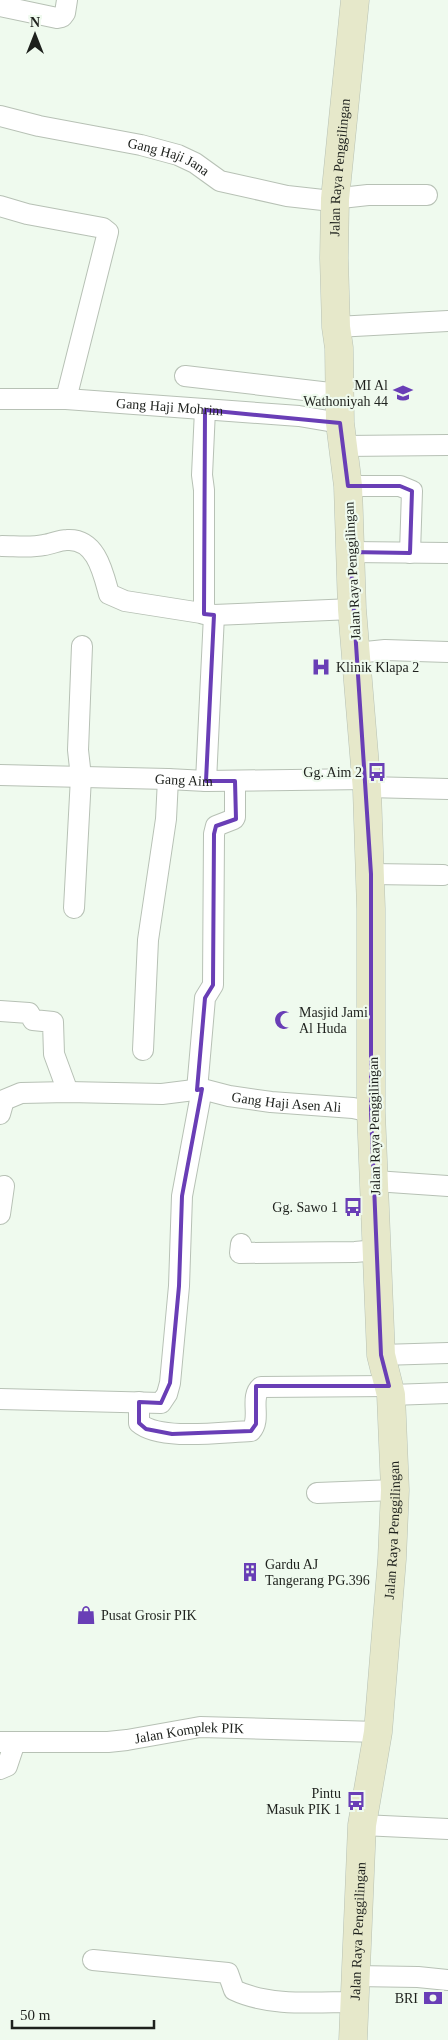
<svg xmlns="http://www.w3.org/2000/svg" width="448" height="2040" viewBox="0 0 448 2040" font-family="'Times New Roman',serif">
<rect width="100%" height="100%" fill="#effaee"/>
<g fill="none" stroke-linecap="round" stroke-linejoin="round">
<g stroke="#b7c1b5" stroke-width="22">
<g id="street">
<polyline points="0,6 57,18 62,17 65,13 67,0"/>
<path id="s1" d="M0 116 39 126 141 145 178 155 195 163 220 181 287 196 323 200 368 195H427"/>
<polyline points="0,206 27,214 103,228 108,232 66,399"/>
<polyline points="336,327 448,321"/>
<polyline points="185,376 339,394"/>
<path id="s2" d="M0 399H66L299 416 340 423"/>
<polyline points="344,446 448,445"/>
<polyline points="348,486 400,486 412,491 410,553"/>
<path d="M2 546C15 546 31 548 44 545 52 544 59 540 67 540 96 538 103 572 109 594L125 601 214 615 352 609"/>
<polyline points="350,552 448,553"/>
<polyline points="204,614 204,490 202,475 205,410"/>
<polyline points="356,653 385,650 448,652"/>
<path id="s3" d="M0 775 168 779 206 781 366 779"/>
<polyline points="206,781 214,615"/>
<polyline points="367,787 448,789"/>
<polyline points="371,874 443,875"/>
<polyline points="74,908 81,777 78,750 82,646"/>
<polyline points="0,1011 29,1013 33,1020 53,1022 54,1054 68,1092"/>
<polyline points="143,1050 148,940 166,819 168,779"/>
<polyline points="197,1090 205,998 213,985 214,834 216,826 234,819 235,817 235,781"/>
<path id="s4" d="M0 1114 4 1100 21 1093 68 1092 162 1094 202 1089 229 1096 271 1102 353 1108 371 1112"/>
<polyline points="375,1181 448,1186"/>
<polyline points="0,1214 4,1186"/>
<polyline points="241,1244 240,1253 355,1252 377,1250"/>
<polyline points="381,1355 448,1353"/>
<polyline points="391,1395 448,1393"/>
<polyline points="0,1399 161,1403 167,1394 170,1383 179,1286 182,1196 202,1089"/>
<path d="M139 1402V1423C160 1441 222 1432 251 1431 262 1419 249 1397 261 1387L389 1386"/>
<polyline points="317,1493 395,1490"/>
<path id="s5" d="M0 1742H108L127 1740 200 1727 378 1732"/>
<polyline points="0,1769 7,1766 15,1742"/>
<polyline points="362,1825 448,1829"/>
<path d="M93 1960 228 1973 234 1990C270 2007 316 2002 355 2002"/>
<polyline points="355,1976 418,1977 448,1980"/>
</g>
</g>
<g stroke="#b7c1b5" stroke-width="29">
<g id="secondary">
<path id="s6" d="M353 2040 362 1825 378 1732 392 1559 395 1490 391 1395 381 1355 371 1112V909L367 790 352 609 348 486 340 423 339 348 336 327 334 258 335 199 355 0"/>
</g>
</g>
<use href="#street" stroke="#fff" stroke-width="20"/>
<use href="#secondary" stroke="#e6e8ca" stroke-width="28"/>
</g>
<path fill="none" stroke="#693eb6" stroke-width="4" stroke-linejoin="round" d="M205 410 340 423 348 486H400L412 491 410 553 350 552 371 874V1112L381 1355 389 1386H256V1424L251 1431 172 1434 146 1429 139 1423V1402L161 1403 170 1383 179 1286 182 1196 202 1089 197 1090 205 998 213 985 214 834 216 826 236 819 235 781H206L214 615 204 614Z"/>
<defs>
<g id="school-bare" transform="scale(1.5)"><path d="M0-5L7-2L0 1L-7-2ZM-4 1L0 2.5L4 1V4Q0 6-4 4Z" fill="#693eb6" stroke="#effaee" stroke-width="2.5" paint-order="stroke"/></g>
<g id="hospital-bare" transform="scale(1.5)"><path d="M-5-5h3v3.5h4V-5h3V5h-3V1.5h-4V5h-3Z" fill="#693eb6" stroke="#effaee" stroke-width="2.5" paint-order="stroke"/></g>
<g id="bus-bare" transform="scale(1.5)"><path d="M-5-6H5V4H4V6H2V4H-2V6H-4V4H-5ZM-3.5-4V0h7V-4ZM-3.5 1.2v1.5H-2V1.2ZM2 1.2v1.5H3.5V1.2Z" fill="#693eb6" stroke="#effaee" stroke-width="2.5" paint-order="stroke"/></g>
<g id="mosque-bare" transform="scale(1.5)"><path d="M3.5-4.9A6 6 0 1 0 3.5 4.9A5 5 0 1 1 3.5-4.9Z" fill="#693eb6" stroke="#effaee" stroke-width="2.5" paint-order="stroke"/></g>
<g id="building-bare" transform="scale(1.5)"><path d="M-4-6H4V6H1V3H-1V6H-4ZM-2.5-4.3h1.7v1.8h-1.7ZM.8-4.3h1.7v1.8H.8ZM-2.5-1h1.7V.8h-1.7ZM.8-1h1.7V.8H.8Z" fill="#693eb6" stroke="#effaee" stroke-width="2.5" paint-order="stroke"/></g>
<g id="shop-bare" transform="scale(1.5)"><path d="M-5-2.5h2.3a2.7 3.5 0 0 1 5.4 0H5L5.5 6h-11ZM-1.5-2.5h3a1.5 2.3 0 0 0-3 0Z" fill="#693eb6" stroke="#effaee" stroke-width="2.5" paint-order="stroke"/></g>
<g id="bank-bare" transform="scale(1.5)"><path d="M-6-4H6V4H-6ZM0-2.3a2.3 2.3 0 1 0 0 4.6a2.3 2.3 0 1 0 0-4.6Z" fill="#693eb6" stroke="#effaee" stroke-width="2.5" paint-order="stroke"/></g>
</defs>
<g fill-rule="evenodd">
<use href="#school-bare" x="403" y="393"/>
<use href="#hospital-bare" x="321" y="667"/>
<use href="#bus-bare" x="377" y="772"/>
<use href="#mosque-bare" x="284" y="1020"/>
<use href="#bus-bare" x="353" y="1207"/>
<use href="#building-bare" x="250" y="1572"/>
<use href="#shop-bare" x="86" y="1615"/>
<use href="#bus-bare" x="356" y="1801"/>
<use href="#bank-bare" x="433" y="1998"/>
</g>
<g text-anchor="middle" stroke-width="4.5" stroke-linejoin="round" paint-order="stroke">
<g font-size="14" fill="#1e211d" stroke="#effaee">
<text dy="5" stroke="none"><textPath href="#s1" startOffset="174">Gang Haji Jana</textPath></text>
<text dy="5" stroke="none"><textPath href="#s6" startOffset="1878">Jalan Raya Penggilingan</textPath></text>
<text dy="5" stroke="none"><textPath href="#s2" startOffset="170">Gang Haji Mohrim</textPath></text>
<text transform="translate(352 571) rotate(-93)" y="5">Jalan Raya Penggilingan</text>
<text dy="5" stroke="none"><textPath href="#s3" startOffset="184">Gang Aim</textPath></text>
<text dy="5" stroke="none"><textPath href="#s4" startOffset="300">Gang Haji Asen Ali</textPath></text>
<text transform="translate(374 1126) rotate(-91)" y="5">Jalan Raya Penggilingan</text>
<text dy="5" stroke="none"><textPath href="#s6" startOffset="512">Jalan Raya Penggilingan</textPath></text>
<text dy="5" stroke="none"><textPath href="#s5" startOffset="190">Jalan Komplek PIK</textPath></text>
<text dy="5" stroke="none"><textPath href="#s6" startOffset="109">Jalan Raya Penggilingan</textPath></text>
</g>
<g font-size="14" fill="#1e211d" stroke="#effaee" text-anchor="end">
<text x="388" y="390">MI Al<tspan x="388" dy="16">Wathoniyah 44</tspan></text>
<text x="336" y="672" text-anchor="start">Klinik Klapa 2</text>
<text x="362" y="777">Gg. Aim 2</text>
<text x="299" y="1017" text-anchor="start">Masjid Jami<tspan x="299" dy="16">Al Huda</tspan></text>
<text x="338" y="1212">Gg. Sawo 1</text>
<text x="265" y="1569" text-anchor="start">Gardu AJ<tspan x="265" dy="16">Tangerang PG.396</tspan></text>
<text x="101" y="1620" text-anchor="start">Pusat Grosir PIK</text>
<text x="341" y="1798">Pintu<tspan x="341" dy="16">Masuk PIK 1</tspan></text>
<text x="418" y="2003">BRI</text>
</g>
</g>
<g transform="translate(35 35)" stroke="#effaee" stroke-width="4" paint-order="stroke">
<path d="M0-4L9 19L0 12L-9 19Z" fill="#1e211d"/>
<text y="-8" font-size="14" font-weight="bold" text-anchor="middle" fill="#1e211d">N</text>
</g>
<path d="M12 2020v8h142v-8" fill="none" stroke="#1e211d" stroke-width="2.5"/>
<text x="20" y="2020" font-size="15" fill="#1e211d" stroke="#effaee" stroke-width="4" paint-order="stroke">50 m</text>
</svg>
